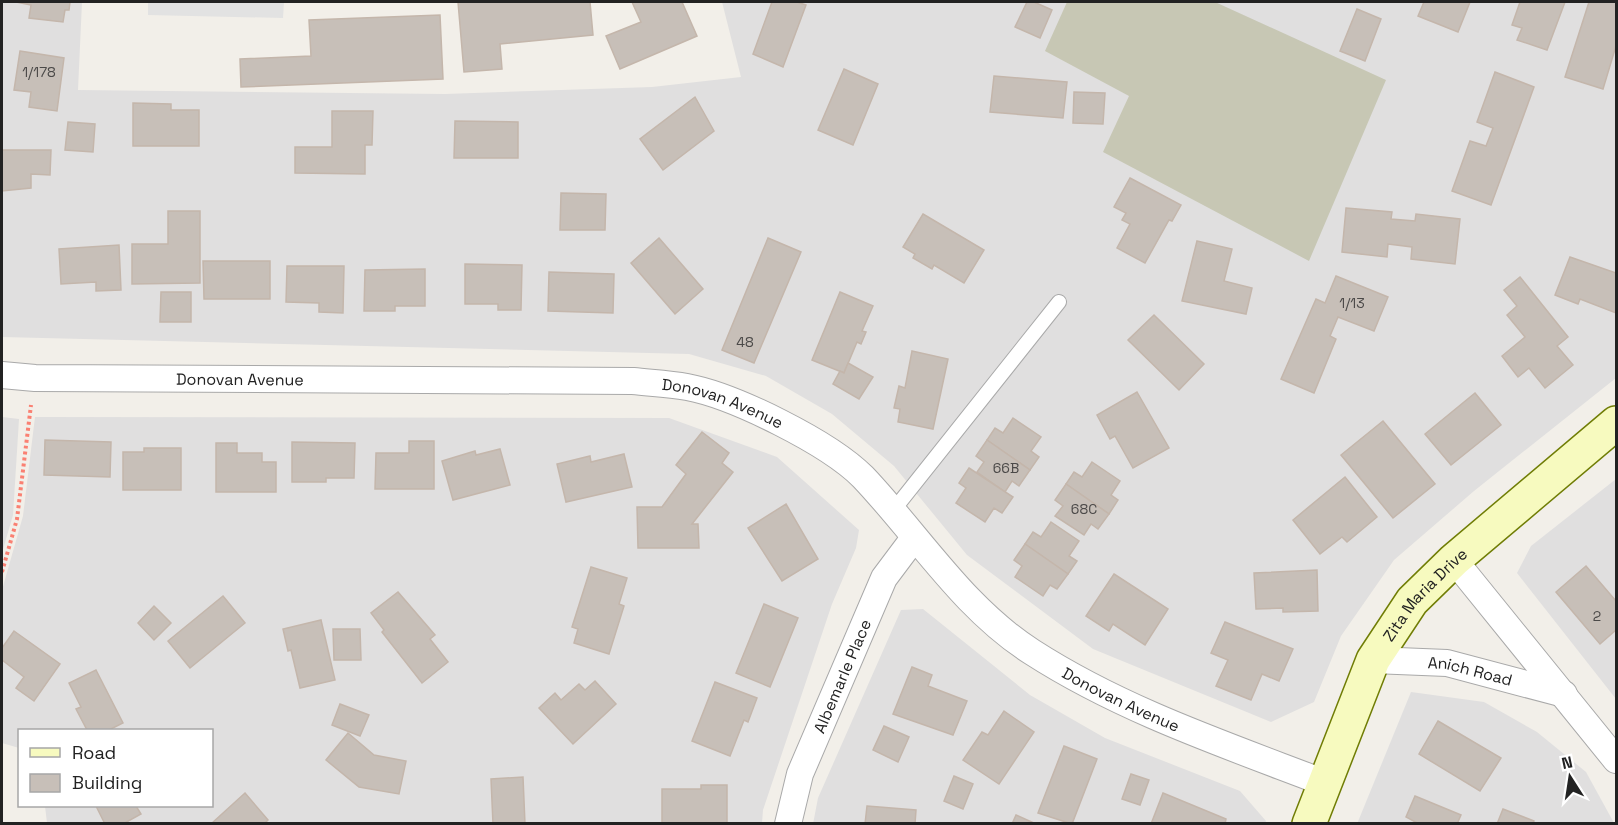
<svg xmlns="http://www.w3.org/2000/svg" width="1618" height="825" viewBox="0 0 1618 825" font-family="'Space Grotesk',sans-serif">
<rect width="100%" height="100%" fill="#f2efe9"/>
<g fill="#e0dfdf">
<polygon points="2,2 82,2 78,90 445,94 652,87 741,77 722,2 1616,2 1616,378 1474,491 1394,560 1341,636 1314,702 1271,722 1093,649 967,555 894,466 832,414 766,376 689,354 2,337"/>
<polygon points="2,417 19,419 13,515 2,553"/>
<polygon points="35,417 669,418 777,457 859,530 856,548 832,604 763,810 762,823 47,823 45,806 212,806 212,730 20,730 19,748 2,743 2,590 23,516"/>
<polygon points="1616,479 1616,699 1517,573 1531,546"/>
<polygon points="923,609 1030,695 1105,738 1240,791 1266,821 1265,824 813,824 818,798 901,610"/>
<polygon points="1411,692 1484,702 1537,732 1586,772 1614,823 1357,824"/>
</g>
<polygon fill="#c7c7b4" points="1067,2 1215,2 1386,80 1309,261 1103,152 1129,96 1045,51"/>
<polygon fill="#e2e2e2" points="148,2 284,2 283,18 148,15"/>
<g fill="#c7bfb8" stroke="#c4b6ab" stroke-width="1.5">
<polygon points="16,2 70,2 69,10 65,10 63,22 29,18 31,5"/>
<polygon points="458,2 590,2 593,35 500,44 502,69 464,72"/>
<polygon points="632,2 682,2 697,36 620,69 606,36 641,22"/>
<polygon points="772,2 797,2 806,5 783,67 753,54"/>
<polygon points="1027,2 1034,2 1052,10 1040,38 1015,27"/>
<polygon points="1424,2 1470,2 1458,32 1418,16"/>
<polygon points="1520,2 1565,2 1547,50 1517,40 1522,28 1512,25"/>
<polygon points="1589,2 1616,2 1616,46 1603,89 1565,77"/>
<polygon points="1357,9 1381,19 1365,61 1340,51"/>
<polygon points="440,15 443,79 241,87 240,59 311,56 309,20"/>
<polygon points="20,51 64,58 57,111 29,107 31,92 14,90"/>
<polygon points="844,69 878,84 853,145 818,130"/>
<polygon points="1495,72 1534,87 1491,205 1452,191 1470,141 1486,146 1493,128 1477,122"/>
<polygon points="994,76 1067,82 1063,118 990,112"/>
<polygon points="1074,92 1105,93 1103,124 1073,123"/>
<polygon points="695,97 714,131 663,170 640,139"/>
<polygon points="133,103 171,104 171,110 199,110 199,146 133,146"/>
<polygon points="332,111 373,111 372,145 365,145 365,174 295,173 295,147 332,147"/>
<polygon points="455,121 518,122 518,158 454,158"/>
<polygon points="68,122 95,124 93,152 65,150"/>
<polygon points="2,150 51,150 50,175 31,174 31,188 2,191"/>
<polygon points="1130,178 1181,205 1172,221 1169,220 1145,263 1117,248 1130,224 1122,220 1126,213 1114,207"/>
<polygon points="561,193 606,194 605,230 560,230"/>
<polygon points="1346,208 1392,212 1391,219 1415,221 1416,214 1460,219 1455,264 1411,259 1412,247 1388,244 1387,257 1342,252"/>
<polygon points="168,211 200,211 200,283 132,284 132,244 168,244"/>
<polygon points="923,214 984,250 964,283 934,265 932,269 913,258 915,254 903,247"/>
<polygon points="659,238 703,289 675,314 631,263"/>
<polygon points="768,238 801,252 754,363 722,350"/>
<polygon points="1197,241 1232,249 1224,281 1252,288 1246,314 1182,301"/>
<polygon points="119,245 121,290 96,291 96,282 61,284 59,249"/>
<polygon points="1570,257 1616,273 1616,313 1580,299 1578,304 1555,295"/>
<polygon points="203,261 270,261 270,299 204,299"/>
<polygon points="465,264 522,265 521,310 498,310 498,304 465,304"/>
<polygon points="287,266 344,266 343,313 319,312 319,303 286,302"/>
<polygon points="425,269 425,306 395,306 395,311 364,311 365,270"/>
<polygon points="549,272 614,274 613,313 548,311"/>
<polygon points="1336,276 1388,297 1374,331 1338,317 1330,336 1336,339 1314,393 1281,379 1316,299 1325,303"/>
<polygon points="1520,277 1568,337 1557,346 1573,365 1545,388 1529,368 1518,377 1502,356 1525,337 1507,315 1517,306 1504,290"/>
<polygon points="161,292 191,292 191,322 160,322"/>
<polygon points="840,292 873,306 862,331 866,332 861,344 857,342 844,373 812,360"/>
<polygon points="1154,315 1204,364 1179,390 1128,340"/>
<polygon points="912,351 948,359 933,429 898,422 900,409 894,408 899,386 905,388"/>
<polygon points="848,363 873,377 859,399 833,384 840,371 844,373"/>
<polygon points="1137,392 1169,448 1133,468 1115,436 1110,439 1097,415"/>
<polygon points="1475,393 1501,425 1451,465 1425,434"/>
<polygon points="1013,418 1041,437 1031,451 1039,457 1030,470 987,440 995,428 1003,433"/>
<polygon points="1383,421 1435,484 1393,518 1341,455"/>
<polygon points="702,432 729,453 722,463 733,472 692,524 698,524 699,548 638,548 637,507 662,507 686,474 676,465"/>
<polygon points="45,440 111,442 110,477 44,475"/>
<polygon points="987,440 1030,470 1019,486 1012,481 1005,492 977,472 984,462 976,456"/>
<polygon points="409,441 434,441 434,489 375,489 376,453 409,453"/>
<polygon points="292,442 355,443 354,478 326,478 326,482 292,482"/>
<polygon points="216,443 237,443 237,453 262,453 262,462 276,462 276,492 216,492"/>
<polygon points="144,448 181,448 181,490 123,490 123,452 144,452"/>
<polygon points="500,449 510,485 453,500 442,461 475,451 476,455"/>
<polygon points="624,454 632,487 566,502 557,464 590,456 591,462"/>
<polygon points="1092,462 1120,481 1111,495 1118,500 1109,514 1066,484 1074,472 1082,477"/>
<polygon points="969,468 1013,497 1002,513 994,508 985,522 956,503 966,488 959,483"/>
<polygon points="1345,477 1377,517 1347,542 1342,537 1320,554 1293,520"/>
<polygon points="1066,484 1109,514 1098,529 1091,524 1084,535 1055,516 1063,506 1055,500"/>
<polygon points="786,504 818,559 782,581 748,528"/>
<polygon points="1051,522 1079,541 1069,556 1077,561 1068,574 1025,544 1033,532 1041,537"/>
<polygon points="1025,544 1068,574 1057,589 1050,585 1043,596 1015,577 1022,566 1014,560"/>
<polygon points="1586,566 1616,601 1616,630 1600,644 1556,592"/>
<polygon points="591,567 627,578 619,604 624,606 609,654 574,643 578,629 572,627"/>
<polygon points="1317,570 1318,611 1283,612 1283,608 1256,609 1254,573"/>
<polygon points="1114,574 1168,609 1145,645 1113,624 1109,631 1086,616"/>
<polygon points="398,592 435,635 430,639 448,662 422,683 382,632 384,630 371,613"/>
<polygon points="223,596 245,623 190,668 168,641"/>
<polygon points="764,604 798,618 770,687 736,673"/>
<polygon points="154,606 171,623 154,640 138,623"/>
<polygon points="321,620 335,680 300,688 291,650 288,651 283,629"/>
<polygon points="1225,622 1293,649 1279,681 1262,674 1251,700 1216,686 1228,660 1211,653"/>
<polygon points="333,629 360,629 361,660 334,660"/>
<polygon points="14,631 60,664 34,701 16,688 24,677 2,660 2,648"/>
<polygon points="912,667 932,675 928,686 967,701 953,735 893,714"/>
<polygon points="96,670 123,723 109,730 87,730 76,709 81,707 69,683"/>
<polygon points="595,681 616,704 573,744 539,708 555,693 561,700 579,684 585,690"/>
<polygon points="715,682 757,698 748,722 744,720 730,756 692,741"/>
<polygon points="340,704 369,715 360,736 332,725"/>
<polygon points="1004,711 1034,732 999,784 963,760 982,732 988,735"/>
<polygon points="1438,721 1501,758 1480,791 1419,754"/>
<polygon points="884,726 909,737 898,762 873,750"/>
<polygon points="348,733 374,755 406,761 399,794 359,787 326,760"/>
<polygon points="1064,746 1097,759 1072,824 1038,813"/>
<polygon points="1131,774 1149,780 1140,805 1122,799"/>
<polygon points="954,776 973,784 963,809 944,801"/>
<polygon points="523,777 525,824 493,824 491,779"/>
<polygon points="701,785 727,785 727,824 662,824 662,789 701,789"/>
<polygon points="245,793 268,820 264,824 211,824"/>
<polygon points="1163,793 1226,819 1225,824 1151,824"/>
<polygon points="1415,796 1461,815 1457,824 1419,824 1406,817"/>
<polygon points="96,806 136,806 141,814 123,824 105,824"/>
<polygon points="867,806 916,810 915,824 865,824"/>
<polygon points="1503,809 1534,821 1533,824 1497,824"/>
<polygon points="1016,815 1036,824 1012,824"/>
</g>
<g fill="none" stroke-linecap="round" stroke-linejoin="round">
<g stroke="#a9a9a9" stroke-width="16">
<polyline id="lane" points="892,512 1059,302"/>
</g>
<g stroke="#a9a9a9" stroke-width="28">
<g id="street">
<path id="s1" d="M2 375 35 378 633 381C651 383 669 384 687 387 735 396 829 443 863 477 919 536 963 608 1032 652 1122 710 1226 745 1325 783"/>
<polyline points="1454,560 1616,760"/>
<path id="s2" d="M1373 660 1447 663 1564 694"/>
<path id="s3" d="M788 824 800 774 884 578 914 538"/>
</g>
</g>
<g stroke="#707d05" stroke-width="36">
<g id="secondary">
<path id="s4" d="M1309 824 1373 660 1412 601 1454 560 1616 423"/>
</g>
</g>
<polyline stroke="#fa8072" stroke-width="4" stroke-dasharray="3 3" stroke-linecap="butt" points="2,572 17,519 31,405"/>
<use href="#lane" stroke="#fff" stroke-width="14"/>
<use href="#street" stroke="#fff" stroke-width="26"/>
<use href="#secondary" stroke="#f7fabf" stroke-width="33"/>
</g>
<g text-anchor="middle" stroke-width="5" stroke-linejoin="round" paint-order="stroke">
<g font-size="14" fill="#4b4948">
<text x="39" y="77">1/178</text>
<text x="1352" y="308">1/13</text>
<text x="745" y="347">48</text>
<text x="1006" y="473">66B</text>
<text x="1084" y="514">68C</text>
<text x="1597" y="621">2</text>
</g>
<g font-size="16" fill="#222" stroke="#fff">
<text dy="6" stroke="none"><textPath href="#s1" startOffset="238">Donovan Avenue</textPath></text>
<text dy="6" stroke="none"><textPath href="#s1" startOffset="724">Donovan Avenue</textPath></text>
<text dy="6" stroke="none"><textPath href="#s4" startOffset="260">Zita Maria Drive</textPath></text>
<text dy="6" stroke="none"><textPath href="#s2" startOffset="98">Anich Road</textPath></text>
<text dy="6" stroke="none"><textPath href="#s3" startOffset="158">Albemarle Place</textPath></text>
<text dy="6" stroke="none"><textPath href="#s1" startOffset="1230">Donovan Avenue</textPath></text>
</g>
</g>
<rect width="1618" height="825" fill="none" stroke="#222222" stroke-width="6"/>
<rect x="18" y="729" width="195" height="78" fill="#ffffff" stroke="#a7a7a7" stroke-width="1.5"/>
<rect x="30" y="748" width="30" height="9" fill="#f7fabf" stroke="#a7a7a7" stroke-width="1.5"/>
<text x="72" y="759" font-size="18" fill="#222222">Road</text>
<rect x="30" y="774" width="30" height="18" fill="#c7bfb8" stroke="#a7a7a7" stroke-width="1.5"/>
<text x="72" y="789" font-size="18" fill="#222222">Building</text>
<g transform="translate(1570 777) rotate(348)" stroke="#ffffff" stroke-width="4.5" paint-order="stroke">
<path d="M0-4.5L10 22L0 15L-10 22Z" fill="#222222"/>
<text y="-9" font-size="16" font-weight="bold" text-anchor="middle" fill="#222222">N</text>
</g>
</svg>
